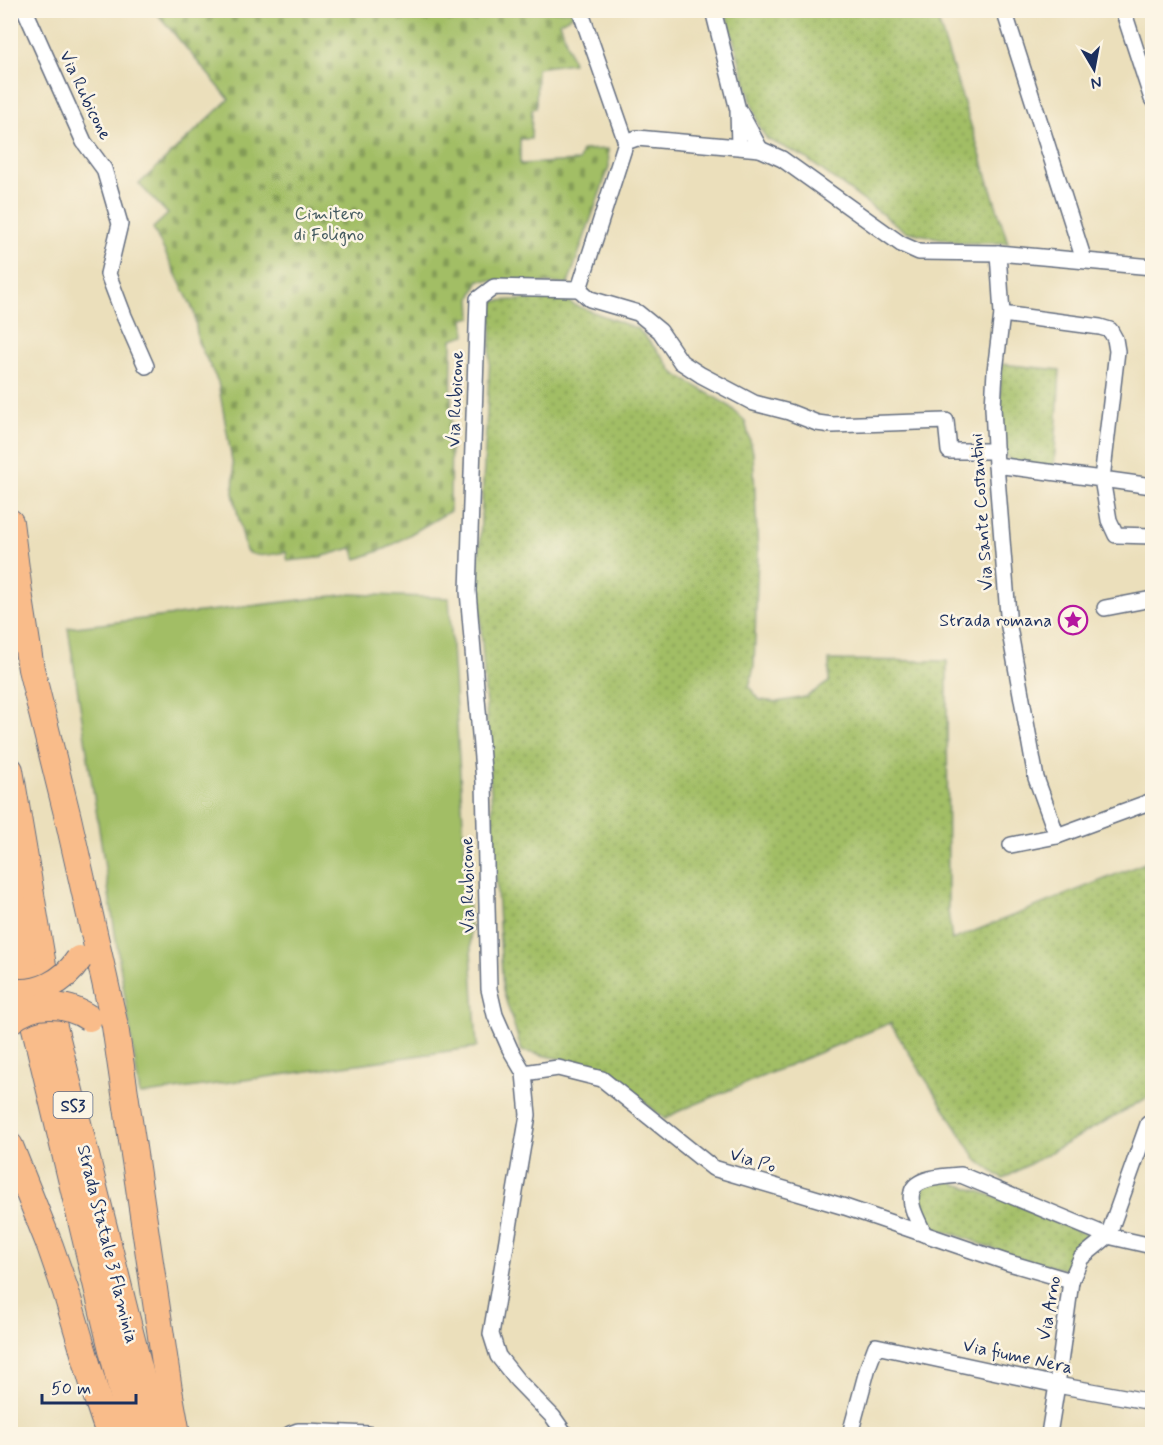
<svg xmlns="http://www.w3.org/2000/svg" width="1163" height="1445" viewBox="0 0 1163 1445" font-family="Mynerve,sans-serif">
<defs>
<pattern id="green-dots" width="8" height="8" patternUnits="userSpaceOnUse" patternTransform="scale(1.5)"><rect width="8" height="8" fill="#a2be65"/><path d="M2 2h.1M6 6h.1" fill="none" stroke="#839b56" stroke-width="1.8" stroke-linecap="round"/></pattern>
<pattern id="cemetery-stones" width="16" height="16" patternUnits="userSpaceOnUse" patternTransform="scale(1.5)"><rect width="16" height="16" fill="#a2be65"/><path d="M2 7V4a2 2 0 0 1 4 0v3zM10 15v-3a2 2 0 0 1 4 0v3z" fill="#839b56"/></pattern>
</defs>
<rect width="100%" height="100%" fill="#fcf5e5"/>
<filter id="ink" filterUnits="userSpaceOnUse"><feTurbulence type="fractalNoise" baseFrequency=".0167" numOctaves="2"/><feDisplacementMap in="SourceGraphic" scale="12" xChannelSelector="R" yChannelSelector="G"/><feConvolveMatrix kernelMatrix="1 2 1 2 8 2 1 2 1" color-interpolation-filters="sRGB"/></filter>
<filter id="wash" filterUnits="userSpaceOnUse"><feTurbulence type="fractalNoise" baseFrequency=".008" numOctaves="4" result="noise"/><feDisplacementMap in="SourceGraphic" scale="24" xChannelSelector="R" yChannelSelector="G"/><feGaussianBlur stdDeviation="1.35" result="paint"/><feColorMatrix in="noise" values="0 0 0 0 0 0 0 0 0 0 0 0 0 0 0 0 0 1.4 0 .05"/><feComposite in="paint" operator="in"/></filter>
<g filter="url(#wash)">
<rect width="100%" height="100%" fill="#ebdfbb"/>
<g fill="url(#green-dots)" stroke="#5e7662" stroke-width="1.5">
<polygon points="725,11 935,11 1008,243 962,243 905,231 804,157 767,139 759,127"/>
<polygon points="566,298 572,304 638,329 661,355 675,374 728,405 745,421 753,452 758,553 754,667 749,687 760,700 777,702 806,697 829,682 829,660 947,661 948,911 952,940 1152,860 1152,1095 1003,1179 977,1160 890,1023 677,1112 665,1119 601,1067 522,1051 503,991 478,575 493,301"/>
<polygon points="1001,364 1060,370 1054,469 1012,463 1001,449 1000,432"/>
<polygon points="950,1182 1009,1201 1054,1222 1090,1235 1067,1270 1024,1260 960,1236 932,1228 920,1217 918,1202 923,1188 931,1183"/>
</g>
<path fill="url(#cemetery-stones)" stroke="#5e7662" stroke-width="1.5" d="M155 11H576L577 13 560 22 573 63 537 68 536 108 532 109 531 139H520V164L579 161 582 150 608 149 609 167 568 284 479 280 471 298 472 317 464 319 466 335 452 339 450 511 387 548 357 559 352 548 317 558 288 561 286 552C272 554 258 559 246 551L233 493 234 472 218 382 198 342 194 311 153 228 168 214 139 184 229 99Z"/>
<polygon fill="#a2be65" stroke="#5e7662" stroke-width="1.5" points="350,594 449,598 477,1047 140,1095 68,628"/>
</g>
<g filter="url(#ink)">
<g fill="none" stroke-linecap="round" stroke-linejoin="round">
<g stroke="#646d7f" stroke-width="18">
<g id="minor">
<polyline points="25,10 84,142 104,169 120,224 108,274 124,316 146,366"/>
<polyline points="580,10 626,142"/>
<polyline points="713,10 738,110 739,146"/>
<polyline points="1004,10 1084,260"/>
<polyline points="1123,10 1152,99"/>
<polyline points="740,112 760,149"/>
<polyline points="998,253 1002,314 995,371 993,407 996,465 1009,627 1036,778 1057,836"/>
<polyline points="579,289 590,299 638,313 660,331 681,362 701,375 754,403 789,412 817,423 832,425 946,421 949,451 996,451"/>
<polyline points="1002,314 1100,327 1110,330 1115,339 1117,351 1102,479 1152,486"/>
<polyline points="996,465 1102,479 1109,520 1116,535 1152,536"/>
<polyline points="1105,608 1152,599"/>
<polyline points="1011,845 1057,836 1152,801"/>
<polyline points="524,1073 558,1068 602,1079 713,1168 845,1207 1006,1262 1071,1281"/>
<path d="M924 1234C919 1222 908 1205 912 1192 915 1177 948 1176 961 1175L1108 1236 1152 1246"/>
<polyline points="1108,1236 1148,1124 1152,1121"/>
<polyline points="290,1434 298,1431 306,1431 368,1434"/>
<polyline points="565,1434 553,1417 517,1380 498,1356 491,1334 528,1115 524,1073 510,1049 495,1015 489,989 484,782 468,591 478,299 494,287 579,289 626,142 637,138 760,149 782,159 901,244 919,252 998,253 1152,267"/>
<polyline points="850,1434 868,1367 876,1346 1057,1385 1152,1402"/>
<polyline points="1049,1434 1057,1385 1071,1281 1081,1258 1108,1236"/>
</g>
</g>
<g stroke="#646d7f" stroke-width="28">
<g id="trunk">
<polyline points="10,522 19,592 31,669 68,818 115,1026 169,1390 177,1434"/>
<polyline points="10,770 52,1019 146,1396 158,1434"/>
<polyline points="10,886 35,1028 125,1404 135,1434"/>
<polyline points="10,1146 50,1246 66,1292 98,1401 109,1434"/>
</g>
</g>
<use href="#minor" stroke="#fff" stroke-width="15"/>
<use href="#trunk" stroke="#f9bc8a" stroke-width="26"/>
<g stroke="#646d7f" stroke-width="28" stroke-linecap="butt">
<g id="trunk-bridge">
<path d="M10 991C38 996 64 982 79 959"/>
<path d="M10 1021C33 1001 65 1002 89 1018"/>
</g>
</g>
<use href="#trunk-bridge" stroke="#f9bc8a" stroke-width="26"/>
</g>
</g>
<defs>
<g id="sight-ring" transform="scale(1.5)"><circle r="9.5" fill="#fcf5e5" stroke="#b5179e" stroke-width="1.5"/><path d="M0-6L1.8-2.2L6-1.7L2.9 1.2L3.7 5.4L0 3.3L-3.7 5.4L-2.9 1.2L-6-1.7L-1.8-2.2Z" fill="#b5179e"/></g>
</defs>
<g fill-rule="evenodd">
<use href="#sight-ring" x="1073" y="620"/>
</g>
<g text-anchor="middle" stroke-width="5" stroke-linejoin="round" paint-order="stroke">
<rect fill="#fcf5e5" stroke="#5e6a86" stroke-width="1.5" x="53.5" y="1092" width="39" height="26" rx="4.5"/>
<g font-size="16" font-weight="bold" fill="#1b2f5e">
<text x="73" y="1111">SS3</text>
</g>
<g font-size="18" fill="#1b2f5e" stroke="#fcf5e5">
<text transform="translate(86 95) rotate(64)" y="6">Via Rubicone</text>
<text transform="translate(455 399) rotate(-88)" y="6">Via Rubicone</text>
<text transform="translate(981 512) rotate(-94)" y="6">Via Sante Costantini</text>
<text transform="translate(467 885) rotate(-91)" y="6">Via Rubicone</text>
<text transform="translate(753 1160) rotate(17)" y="6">Via Po</text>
<text transform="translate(108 1244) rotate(76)" y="6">Strada Statale 3 Flaminia</text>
<text transform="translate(1049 1308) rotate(-80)" y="6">Via Arno</text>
<text transform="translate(1018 1356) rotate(12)" y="6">Via fiume Nera</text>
</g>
<g font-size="18" fill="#445a60" stroke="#fcf5e5">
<text x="329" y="219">Cimitero<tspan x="329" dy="21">di Foligno</tspan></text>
</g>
<g font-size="18" fill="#1b2f5e" stroke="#fcf5e5" text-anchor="end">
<text x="1052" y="626">Strada romana</text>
</g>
</g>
<rect width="1163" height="1445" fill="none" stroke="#fcf5e5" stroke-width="36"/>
<g transform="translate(1094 69) rotate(170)" stroke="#fcf5e5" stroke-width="4.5" paint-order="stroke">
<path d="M0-4.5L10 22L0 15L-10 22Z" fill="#1b2f5e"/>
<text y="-9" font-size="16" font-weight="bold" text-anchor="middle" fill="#1b2f5e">N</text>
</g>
<path d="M42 1394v9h94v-9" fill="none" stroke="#1b2f5e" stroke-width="3"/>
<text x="51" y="1394" font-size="18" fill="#1b2f5e" stroke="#fcf5e5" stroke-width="4.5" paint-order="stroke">50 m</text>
</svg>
